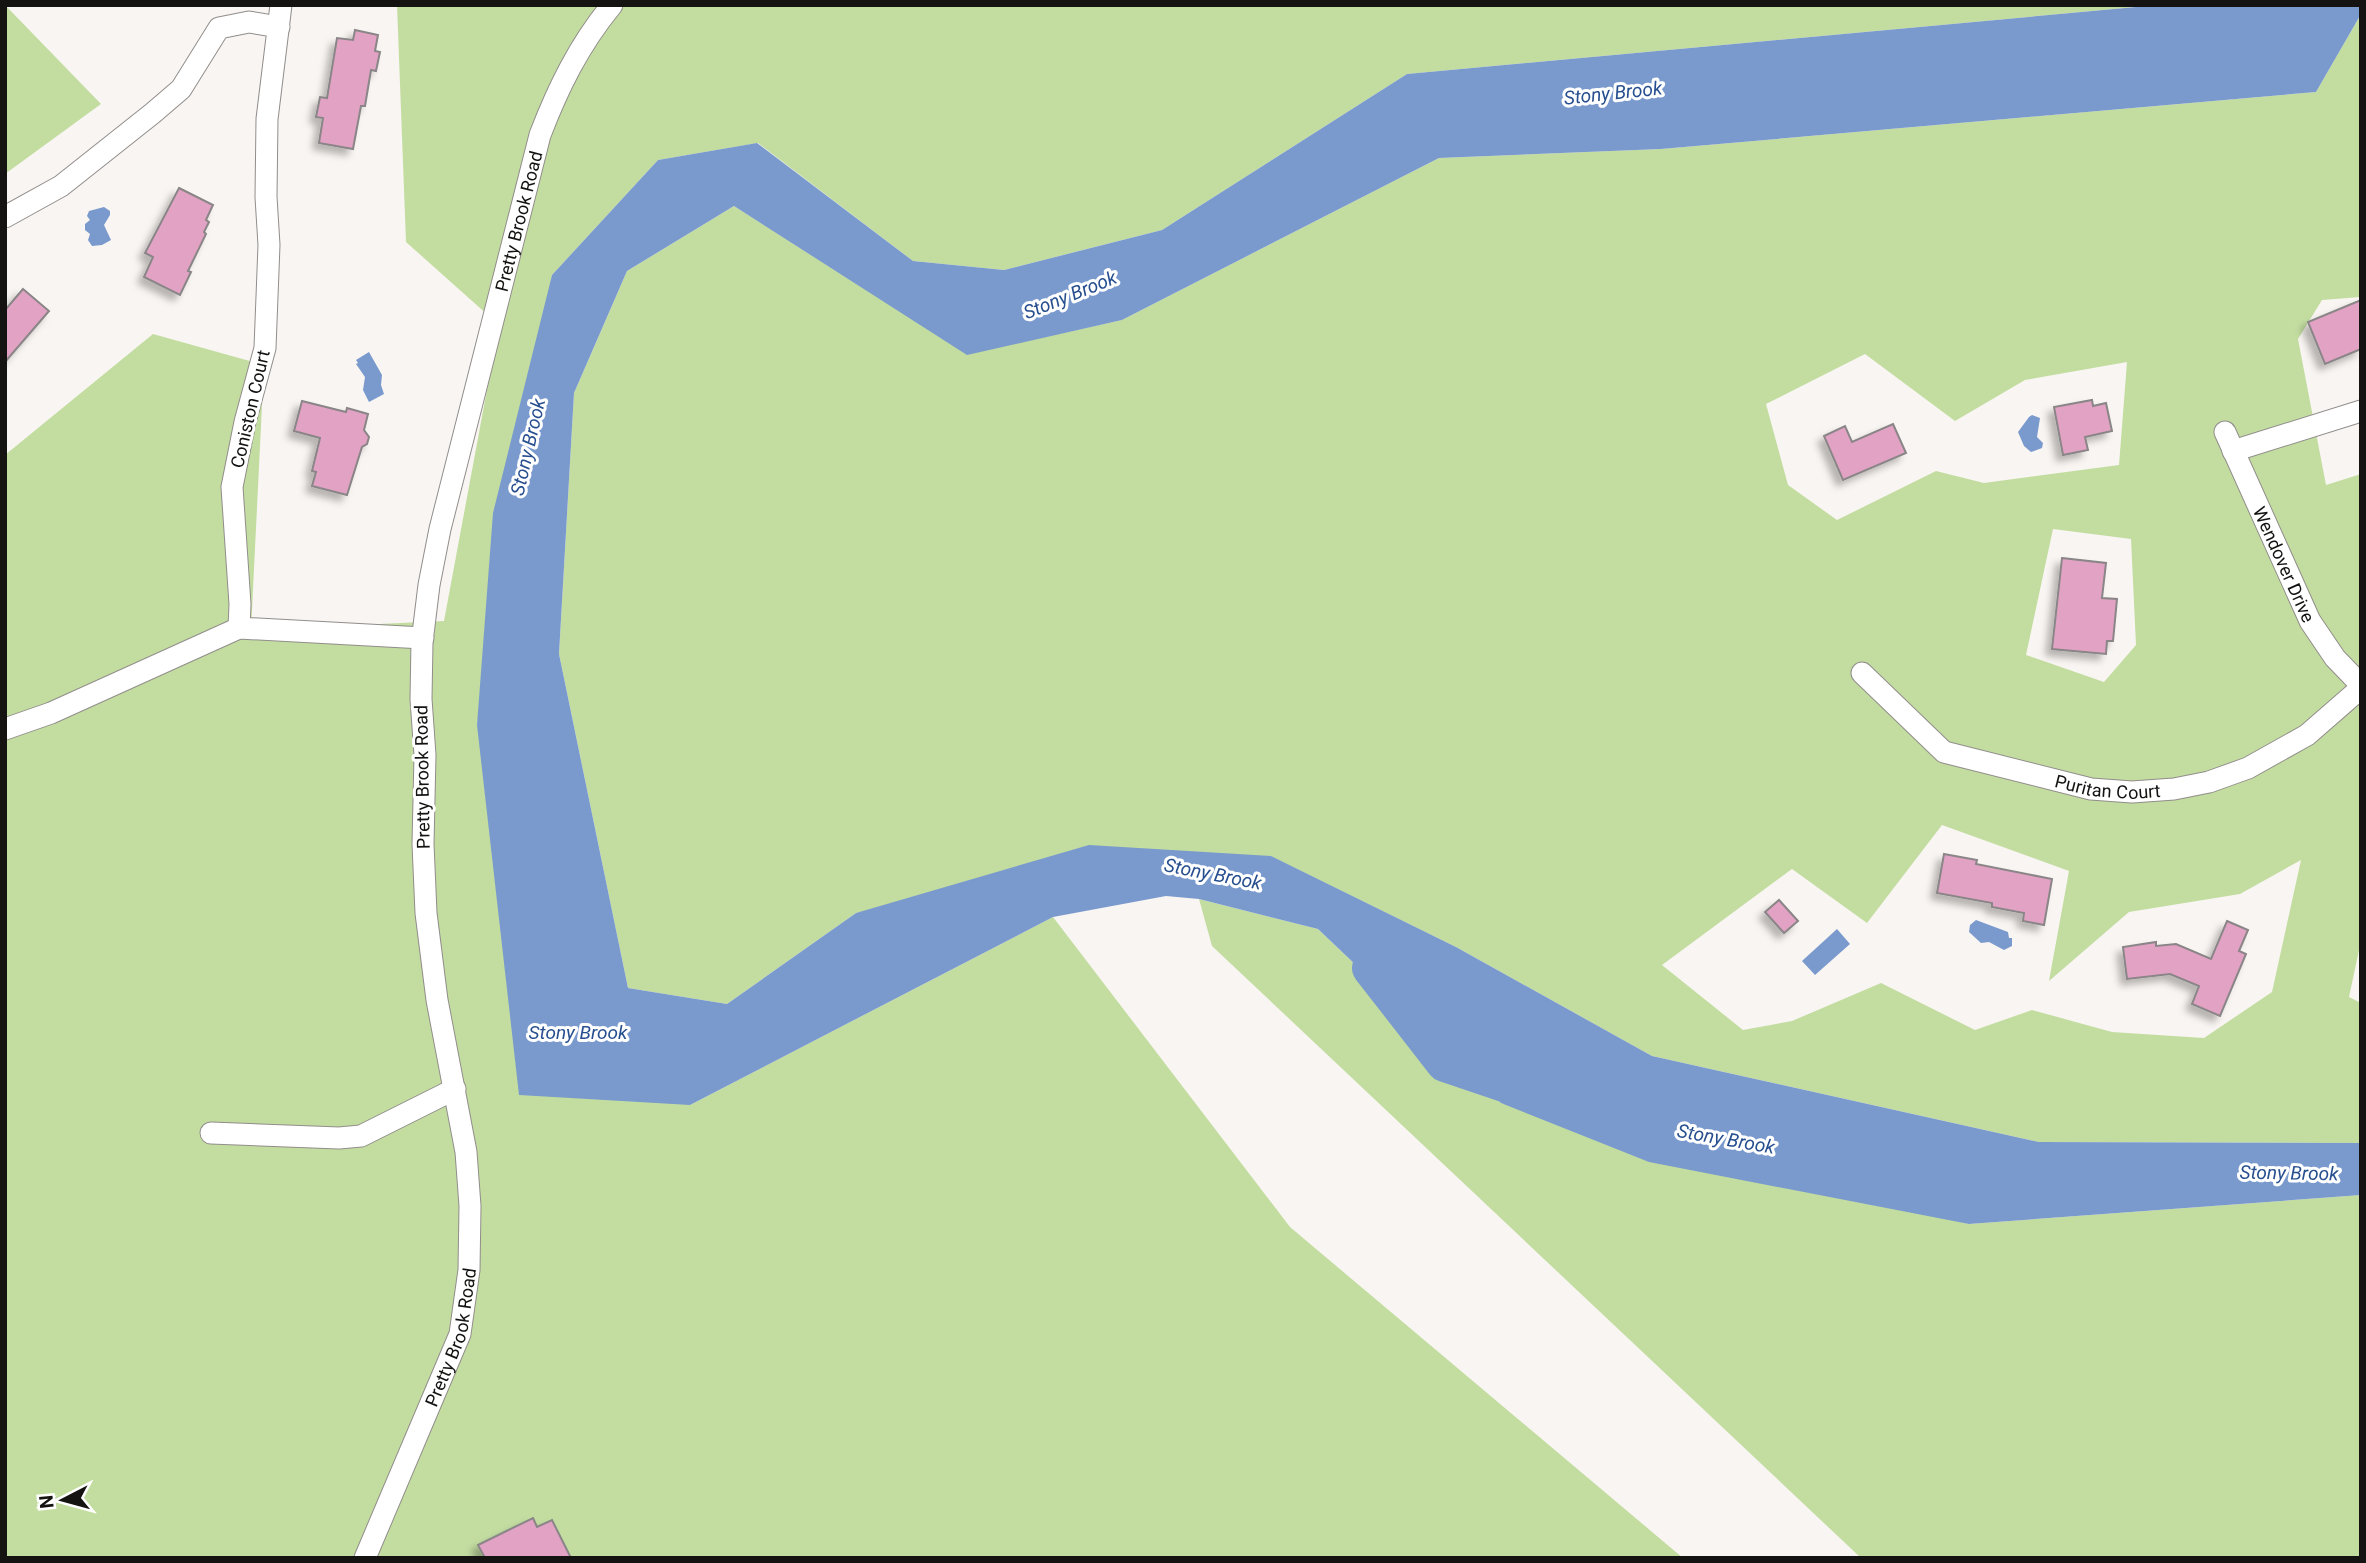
<svg xmlns="http://www.w3.org/2000/svg" width="2366" height="1563" viewBox="0 0 2366 1563" font-family="Roboto,sans-serif">
  <style>
    .green { fill: #c3dda1; fill-rule: evenodd }
    .water { fill: #7a9ace }
    .lines { fill: none; stroke-linecap: round; stroke-linejoin: round }
    .river { stroke: #7a9ace; stroke-width: 38 }
    .building { fill: #e1a2c3; stroke: #8a8587; stroke-width: 2; filter: url(#shadow) }
    .minor-casing { stroke: #918d8b; stroke-width: 23 }
    .minor { stroke: #fff; stroke-width: 21 }
    .labels { text-anchor: middle; dominant-baseline: central; stroke-width: 6; stroke-linejoin: round; paint-order: stroke }
    .street-label { font-size: 18px; fill: #141312; stroke: #fff }
    .water-label { font-size: 19px; font-style: italic; fill: #274f8f; stroke: #fff }
  </style>
  <defs>
    <filter id="shadow"><feDropShadow dx="-6" dy="6" stdDeviation="3.5" flood-color="#0004"/></filter>
  </defs>
  <rect width="100%" height="100%" fill="#f9f5f2"/>
  <path class="green" d="M5,5L101,104L5,174Z
    M397,5H2158L1407,74L1162,230L1004,270L913,261L758,143L658,160L552,275L477,725L690,1105L1053,917L1290,1227L1683,1558H5V455L153,334L264,365L251,630L444,621L499,325L406,242Z
    M2361,14V297L2322,300L2298,339L2326,485L2361,474V941L2349,997L2361,1003V1143L2039,1142L1652,1056L1456,947L1270,856L856,913L727,1004L628,988L559,654L574,393L627,271L734,206L967,354L1122,320L1439,158L1661,149L2316,92ZM1865,354L1955,421L2025,380L2127,362L2119,465L1984,483L1936,471L1837,520L1788,485L1766,404ZM2053,529L2131,539L2136,645L2104,682L2026,655ZM1942,825L2069,871L2049,981L2129,912L2240,894L2301,860L2272,992L2204,1038L2112,1032L2032,1010L1975,1030L1881,983L1792,1021L1743,1030L1662,965L1792,869L1867,923Z
    M1199,899L1318,929L1501,1103L1969,1224L2361,1195V1558H1861L1212,946Z"/>
  <path class="water" d="M2158,5H2361V14L2316,92L1661,149L1439,158L1122,320L967,355L734,206L627,271L574,393L559,654L628,988L727,1004L856,913L1089,845L1271,856L1456,947L1652,1056L2039,1142L2361,1143V1195L1969,1224L1649,1162L1501,1103L1318,929L1199,899L1166,896L1053,917L690,1105L519,1095L477,725L493,513L552,275L658,160L757,143L913,261L1004,270L1162,230L1407,74Z
    M104,207L110,211V215L104,225L111,240L102,245L92,246L88,240L90,234L85,230V224L90,220L87,216L89,211Z
    M369,352L382,375L381,385L384,394L369,402L363,390L365,377L356,364L358,363L356,360Z
    M2032,415L2040,418L2037,437L2043,443L2042,448L2031,452L2024,446L2018,432L2029,417Z
    M1976,920L2008,932L2009,938H2012V946L2004,950L1989,942L1981,943L1969,932L1970,925Z
    M1837,929L1850,944L1815,975L1802,961Z"/>
  <g class="lines">
    <path class="river" d="M1371,968L1445,1063L1516,1087"/>
  </g>
  <path class="building" d="M355,30L378,35L375,51L380,52L376,71L371,70L365,106H361L353,149L319,143L323,118L316,117L320,97L327,98L337,38L353,40Z
    M179,188L213,205L206,220L209,222L204,232L206,234L188,271L191,272L180,295L144,277L153,257L145,253Z
    M23,289L49,311L5,362V310Z
    M2361,300V349L2325,364L2308,322Z
    M2092,400L2093,406L2106,403L2112,431L2085,437L2088,450L2063,455L2054,407Z
    M302,401L346,412L347,408L368,414L364,430L369,437L367,444L362,447L347,495L312,486L316,472L312,471L320,438L294,431Z
    M1893,424L1906,453L1843,480L1824,436L1845,426L1852,442Z
    M2062,558L2106,563L2102,598L2117,599L2113,641H2107L2106,654L2052,649Z
    M1944,854L1977,860L1976,864L2052,879L2044,925L2023,921L2024,913L1992,907V903L1937,893Z
    M1779,900L1798,921L1784,933L1765,912Z
    M2227,921L2248,930L2239,951L2246,954L2220,1016L2192,1004L2199,986L2170,974L2127,979L2123,947L2156,942V946L2176,944L2211,959Z
    M533,1518L537,1527L552,1520L571,1558H485L478,1545Z"/>
  <g class="lines">
    <g class="minor-casing">
      <g id="minor">
        <path d="M281,5L267,119L266,197L269,245L265,348L245,422L232,487L240,604L239,628L423,638"/>
        <path d="M5,217L61,186L153,113L181,89L219,28L249,22L279,27"/>
        <path id="s1" d="M2225,432L2310,621L2335,658L2361,685"/>
        <path d="M2233,451L2361,411"/>
        <path id="s2" d="M1862,673L1944,752L2091,789L2132,792L2174,789L2209,782L2248,768L2307,735L2361,688"/>
        <path d="M5,729L51,713L239,628"/>
        <path d="M211,1133L339,1138L361,1136L455,1089"/>
        <path id="s3" d="M365,1558L460,1334L469,1270L470,1206L466,1152L437,1000L426,913L423,844L425,755L421,699L422,642L429,585L440,529L540,135C558,88 579,45 612,5"/>
      </g>
    </g>
    <use href="#minor" class="minor"/>
  </g>
  <g class="labels">
    <g class="street-label">
      <text stroke="none"><textPath href="#s3" startOffset="1372">Pretty Brook Road</textPath></text>
      <text transform="translate(250 409) rotate(-77)">Coniston Court</text>
      <text stroke="none"><textPath href="#s1" startOffset="145">Wendover Drive</textPath></text>
      <text transform="translate(422 777) rotate(-91)">Pretty Brook Road</text>
      <text stroke="none"><textPath href="#s2" startOffset="282">Puritan Court</textPath></text>
      <text stroke="none"><textPath href="#s3" startOffset="238">Pretty Brook Road</textPath></text>
    </g>
    <g class="water-label">
      <text transform="translate(1613 93) rotate(-6)">Stony Brook</text>
      <text transform="translate(1070 295) rotate(-22)">Stony Brook</text>
      <text transform="translate(528 447) rotate(-77)">Stony Brook</text>
      <text transform="translate(1213 874) rotate(11)">Stony Brook</text>
      <text x="578" y="1032">Stony Brook</text>
      <text transform="translate(1726 1139) rotate(10)">Stony Brook</text>
      <text transform="translate(2289 1173) rotate(1)">Stony Brook</text>
    </g>
  </g>
  <rect width="2366" height="1563" fill="none" stroke="#141312" stroke-width="14"/>
  <g transform="translate(63 1500) rotate(264)" stroke="#ffffff" stroke-width="5" paint-order="stroke">
  <path d="M0-5L12 26L0 18L-12 26Z" fill="#141312"/>
  <text y="-10" font-size="19" font-weight="bold" text-anchor="middle" fill="#141312">N</text>
  </g>
</svg>
